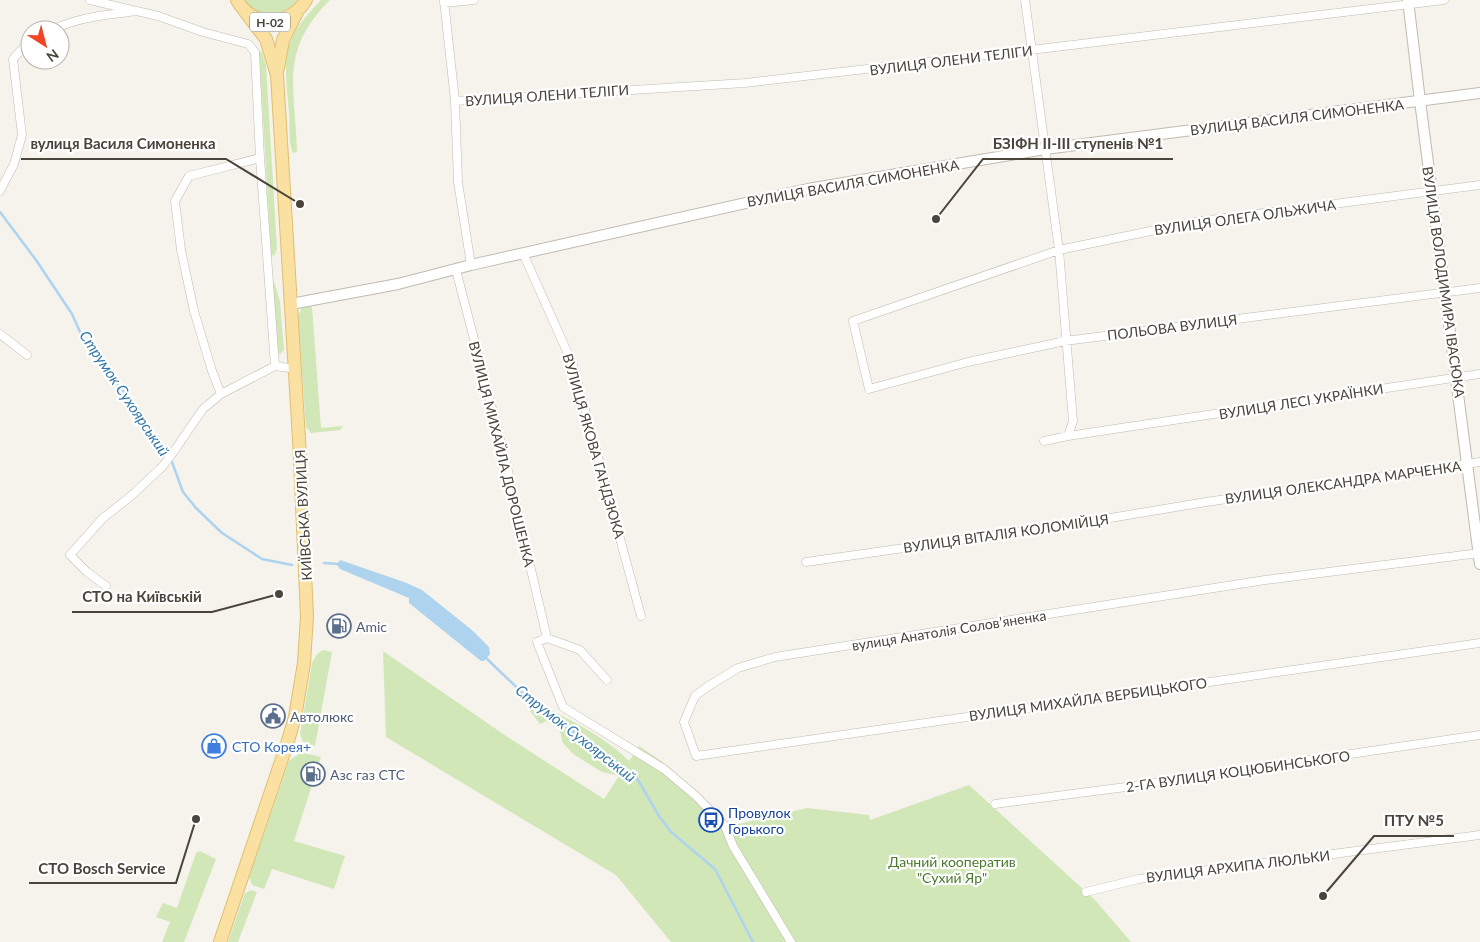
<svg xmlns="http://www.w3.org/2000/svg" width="1480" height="942" viewBox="0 0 1480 942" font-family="Lato,sans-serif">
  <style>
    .green { fill: #d2e7b8 }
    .water { fill: #add3ee }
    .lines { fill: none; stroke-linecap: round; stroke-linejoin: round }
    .stream { stroke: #add3ee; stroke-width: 2.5 }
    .minor-casing { stroke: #c1baaf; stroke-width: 9 }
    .tertiary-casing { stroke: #c1baaf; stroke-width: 12 }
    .primary-casing { stroke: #dfbe70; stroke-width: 14 }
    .minor { stroke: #fff; stroke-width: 8 }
    .tertiary { stroke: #fff; stroke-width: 10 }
    .primary { stroke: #fae1a1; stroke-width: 12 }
    .labels { text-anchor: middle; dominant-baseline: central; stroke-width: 4.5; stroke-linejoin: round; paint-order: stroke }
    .shield { fill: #fff; stroke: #807c75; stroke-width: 1 }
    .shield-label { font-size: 12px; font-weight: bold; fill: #4a443a }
    .street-label { font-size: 14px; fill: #4a443a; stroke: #fff }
    .service-label { font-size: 14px; fill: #4e5e75; stroke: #fff; text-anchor: start }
    .shop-label { font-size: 14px; fill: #366cbe; stroke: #fff; text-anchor: start }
    .transit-label { font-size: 14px; fill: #164399; stroke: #fff; text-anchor: start }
    .park-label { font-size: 14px; fill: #4b7a2f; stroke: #fff }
    .water-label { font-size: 15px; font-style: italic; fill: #3579aa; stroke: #fff }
    .leader { fill: none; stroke: #4a443a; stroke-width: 2 }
    .callout-dot { fill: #4a443a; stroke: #fff; stroke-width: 2 }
    .callout-label { font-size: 15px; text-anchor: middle; font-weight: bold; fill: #4a443a; stroke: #fff; stroke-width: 4.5; stroke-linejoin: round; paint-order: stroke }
  </style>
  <rect width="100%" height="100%" fill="#f5f3ec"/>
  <path class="green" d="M244,0H297C281,20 260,19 244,0Z
    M321,0H330C279,51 295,86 297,150V152L293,153C288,142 290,124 289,112C284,56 280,42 321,0Z
    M259,51L262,52L266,65L277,249L274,256L271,254Z
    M273,282L275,284L280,302L284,350L280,354L278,352L272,283Z
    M306,305L312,307L321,428L343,426L340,430L311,433L306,427L298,315L303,306Z
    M323,650L332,652L315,746L303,742L300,734L312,663L317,654Z
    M383,651L506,736L604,799L619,776L602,772L573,754L563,743L559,728L546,721L540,724L530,711L535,705H539C566,716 609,740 629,761L639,746L667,765L730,826L807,808L869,815L870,820L969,785L1095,900L1131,942H671L616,875L386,737Z
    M300,753H304L321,757L294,841L345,856L334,889L272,869L264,889L252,885L249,877L289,761Z
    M200,851L216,859L184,942H162L170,922L156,917L163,903L177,908L196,853Z
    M251,890L257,892L238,942H228L245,893Z"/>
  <path class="water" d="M340,560L404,582L422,590L473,631L489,647L490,654L484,661H481L409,603V598L340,569L337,565Z"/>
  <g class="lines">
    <path class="stream" d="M0,212L36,260L72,314L81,334L96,357L142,414L158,445L172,462L183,492L196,508L222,533L262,559L292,565
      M324,563L339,564
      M485,657L535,705L622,766L638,780L659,816L671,832L715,869L753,942"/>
    <g class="minor-casing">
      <path id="minor" d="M90,0L158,16L203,32L248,44L255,52L260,158L275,366
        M444,0L455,101L458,182L471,265
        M1025,0L1059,250L1073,421L1068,436
        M444,3L474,0
        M52,30C77,18 102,15 130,12
        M455,101L745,83L1031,50L1444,0
        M1480,185L1194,222L1059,250L853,321L869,389L968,362L1065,341L1480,288
        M0,191L14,164L22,135L13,59L22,49L30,43
        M523,253L573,365L641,616
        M456,270L504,454L547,638
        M0,334L27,355
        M275,366L296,369
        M221,394L212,371L194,311L181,250L175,201L189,176L260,158
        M1044,441L1068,436L1480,374
        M1480,553L1265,580L775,657L738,668L707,687L695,696L684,722L696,756L1480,643
        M806,562L1080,523L1206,502L1480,462
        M106,586L87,572L70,555L103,518L131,496L162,467L172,454L203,409L221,394L275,366
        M607,680L580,650L547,638L537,642L563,707L664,769L696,796L725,826L733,846L791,942
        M995,804L1126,787L1480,735
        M1086,892L1139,879L1480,835"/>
    </g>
    <g class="tertiary-casing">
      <path id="tertiary" d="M1408,0L1420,101L1480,564
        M291,304L398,284L471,265L808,189L1045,149L1480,93"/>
    </g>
    <g class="primary-casing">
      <path id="primary" d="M237,0C252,28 290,27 306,0
        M278,68L283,40L297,12
        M220,942L287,744L295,717L304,663L307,616L299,439L277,75L266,39L244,10"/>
    </g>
    <use href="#minor" class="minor"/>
    <use href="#tertiary" class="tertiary"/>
    <use href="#primary" class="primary"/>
  </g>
  <defs>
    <g id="fuel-ring" transform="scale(1.25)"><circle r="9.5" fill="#fff" stroke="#5c6f8a" stroke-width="1.5"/><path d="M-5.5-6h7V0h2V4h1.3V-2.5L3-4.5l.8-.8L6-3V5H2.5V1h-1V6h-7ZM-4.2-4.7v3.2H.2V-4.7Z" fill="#5c6f8a"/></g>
    <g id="civic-ring" transform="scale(1.25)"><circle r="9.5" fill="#fff" stroke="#5c6f8a" stroke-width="1.5"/><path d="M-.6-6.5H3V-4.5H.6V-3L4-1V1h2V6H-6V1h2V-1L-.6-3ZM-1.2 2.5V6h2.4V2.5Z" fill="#5c6f8a"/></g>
    <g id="shop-ring" transform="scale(1.25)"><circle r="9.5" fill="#fff" stroke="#3f7fe0" stroke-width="1.5"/><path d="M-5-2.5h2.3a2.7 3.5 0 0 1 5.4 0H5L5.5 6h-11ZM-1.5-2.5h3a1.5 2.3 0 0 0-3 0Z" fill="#3f7fe0"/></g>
    <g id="bus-ring" transform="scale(1.25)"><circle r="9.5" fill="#fff" stroke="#1a4fb4" stroke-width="1.5"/><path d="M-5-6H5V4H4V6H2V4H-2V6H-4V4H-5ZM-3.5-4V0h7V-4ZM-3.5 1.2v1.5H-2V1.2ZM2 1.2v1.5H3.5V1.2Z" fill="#1a4fb4"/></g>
  </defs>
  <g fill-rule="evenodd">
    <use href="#fuel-ring" x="339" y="626"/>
    <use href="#civic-ring" x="273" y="716"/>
    <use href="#shop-ring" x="214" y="746"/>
    <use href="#fuel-ring" x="313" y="774"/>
    <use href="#bus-ring" x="711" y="820"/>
  </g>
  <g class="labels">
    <rect class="shield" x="250" y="12.5" width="40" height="19" rx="4"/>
    <g class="shield-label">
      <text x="270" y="22">Н-02</text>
    </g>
    <g class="street-label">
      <text transform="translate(951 60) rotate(-7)">ВУЛИЦЯ ОЛЕНИ ТЕЛІГИ</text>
      <text transform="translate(547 95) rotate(-4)">ВУЛИЦЯ ОЛЕНИ ТЕЛІГИ</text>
      <text transform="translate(1297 117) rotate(-7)">ВУЛИЦЯ ВАСИЛЯ СИМОНЕНКА</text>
      <text transform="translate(853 183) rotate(-10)">ВУЛИЦЯ ВАСИЛЯ СИМОНЕНКА</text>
      <text transform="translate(1245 217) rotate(-8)">ВУЛИЦЯ ОЛЕГА ОЛЬЖИЧА</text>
      <text transform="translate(1444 282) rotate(82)">ВУЛИЦЯ ВОЛОДИМИРА ІВАСЮКА</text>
      <text transform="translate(1172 327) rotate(-7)">ПОЛЬОВА ВУЛИЦЯ</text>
      <text transform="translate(1301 401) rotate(-9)">ВУЛИЦЯ ЛЕСІ УКРАЇНКИ</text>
      <text transform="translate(594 446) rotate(74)">ВУЛИЦЯ ЯКОВА ГАНДЗЮКА</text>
      <text transform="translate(502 454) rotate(76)">ВУЛИЦЯ МИХАЙЛА ДОРОШЕНКА</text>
      <text transform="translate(1343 482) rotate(-8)">ВУЛИЦЯ ОЛЕКСАНДРА МАРЧЕНКА</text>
      <text transform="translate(303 515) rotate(-93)">КИЇВСЬКА ВУЛИЦЯ</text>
      <text transform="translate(1006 533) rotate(-8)">ВУЛИЦЯ ВІТАЛІЯ КОЛОМІЙЦЯ</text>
      <text transform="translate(949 630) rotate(-9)">вулиця Анатолія Соловʼяненка</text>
      <text transform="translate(1088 699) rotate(-8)">ВУЛИЦЯ МИХАЙЛА ВЕРБИЦЬКОГО</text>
      <text transform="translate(1238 771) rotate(-8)">2-ГА ВУЛИЦЯ КОЦЮБИНСЬКОГО</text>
      <text transform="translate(1238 866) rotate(-7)">ВУЛИЦЯ АРХИПА ЛЮЛЬКИ</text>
    </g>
    <g class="service-label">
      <text x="356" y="626">Amic</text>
      <text x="290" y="716">Автолюкс</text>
      <text x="330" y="774">Азс газ СТС</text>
    </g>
    <g class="shop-label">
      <text x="232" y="746">СТО Корея+</text>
    </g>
    <g class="transit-label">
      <text x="728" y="812">Провулок<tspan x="728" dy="16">Горького</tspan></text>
    </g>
    <g class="park-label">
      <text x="952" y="861">Дачний кооператив<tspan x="952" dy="16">"Сухий Яр"</tspan></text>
    </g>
    <g class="water-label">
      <text transform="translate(125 393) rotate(56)">Струмок Сухоярський</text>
      <text transform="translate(576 733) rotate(38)">Струмок Сухоярський</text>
    </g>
  </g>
  <path class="leader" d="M936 219L983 159H1173M300 204L226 159H21M279 594L212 612H72M1323 896L1374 836H1454M196 819L176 883H29"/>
  <g class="callout-dot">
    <circle cx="936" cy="219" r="5"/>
    <circle cx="300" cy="204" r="5"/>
    <circle cx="279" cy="594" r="5"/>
    <circle cx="1323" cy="896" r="5"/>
    <circle cx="196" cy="819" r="5"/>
  </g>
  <g class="callout-label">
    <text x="1078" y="149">БЗІФН ІІ-ІІІ ступенів №1</text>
    <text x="123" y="149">вулиця Василя Симоненка</text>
    <text x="142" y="602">СТО на Київській</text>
    <text x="1414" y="826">ПТУ №5</text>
    <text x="102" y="874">СТО Bosch Service</text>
  </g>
  <g transform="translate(45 45) rotate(144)"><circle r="24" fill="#ffffff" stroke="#b7b4b0"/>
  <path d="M0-4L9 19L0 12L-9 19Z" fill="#f04729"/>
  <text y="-8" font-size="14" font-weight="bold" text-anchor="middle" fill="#4a443a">N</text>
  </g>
</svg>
